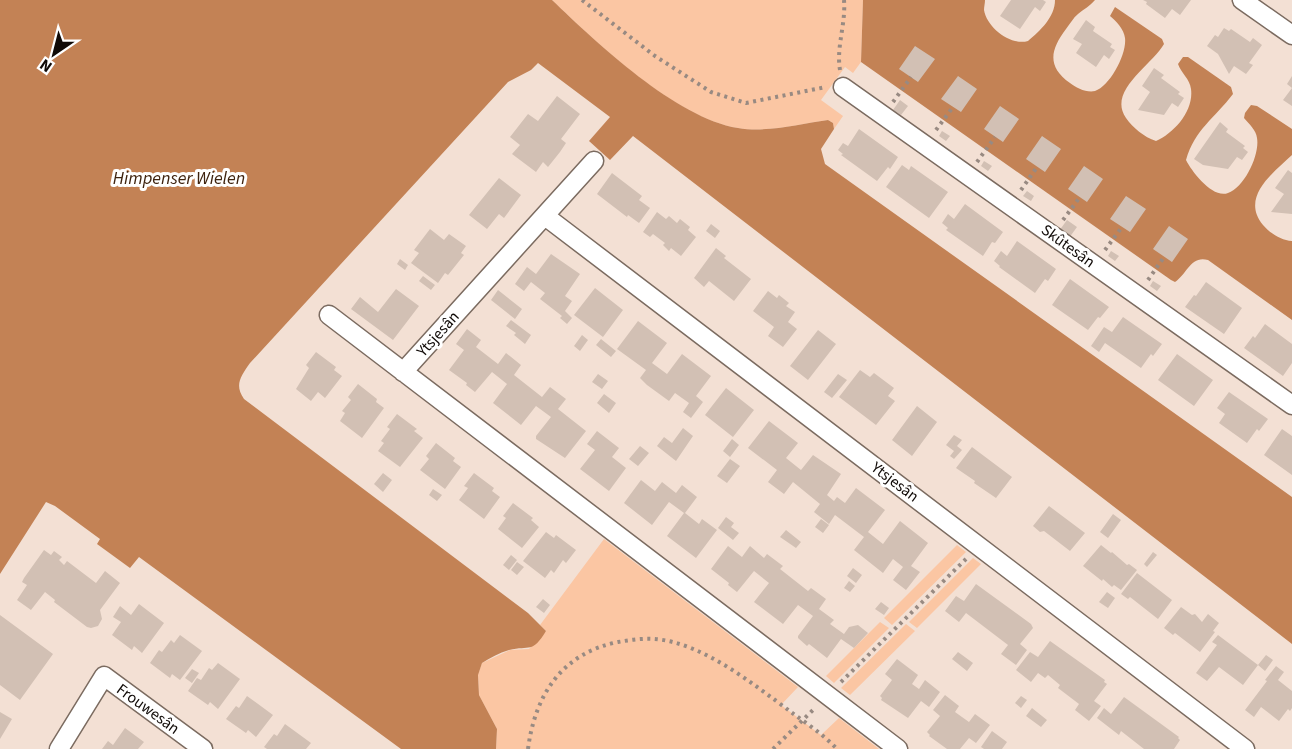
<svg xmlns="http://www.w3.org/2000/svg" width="1292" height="749" viewBox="0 0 1292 749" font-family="'Source Sans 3',sans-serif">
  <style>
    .green { fill: #fbc6a3 }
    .water { fill: #c38255 }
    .building { fill: #d2c0b4 }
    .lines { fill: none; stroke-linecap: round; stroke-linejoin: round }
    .minor-casing { stroke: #7b6b60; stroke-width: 21 }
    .path { stroke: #988a82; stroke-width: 4; stroke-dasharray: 3 4.5; stroke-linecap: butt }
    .minor { stroke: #fff; stroke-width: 18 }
    .labels { text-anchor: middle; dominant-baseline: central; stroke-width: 6; stroke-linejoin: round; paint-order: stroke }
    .street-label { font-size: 16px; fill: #100a07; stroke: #fff }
    .water-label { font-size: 18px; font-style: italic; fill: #3e230f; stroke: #fff }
  </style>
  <rect width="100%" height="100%" fill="#f3e0d4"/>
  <path class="green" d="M552,0H863L861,62L853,73L845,67L821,100L843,116L834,129L833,123L828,120C799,124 767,133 738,128C675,118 597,43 552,0Z
    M604,539L798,687L781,705L821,735L839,718L879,749H496L497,729L479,695L478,674L482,663L510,650L529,649L546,631L540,625Z
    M957,545L966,552L892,625L884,618Z
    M973,558L981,564L917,628L909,622Z
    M880,622L889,628L834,683L826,676Z
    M906,624L915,631L850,695L841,688Z"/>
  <path class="water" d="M0,0H552C597,43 676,118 738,128C767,133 799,124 828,120L833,123L834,129L821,149L825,164L1292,497V644L633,136L610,160L589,141L610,117L538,63L531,70L508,82L250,363C241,376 234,385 244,399L528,613L546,631C532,654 530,645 509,650C499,653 490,658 482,663L478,675L479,695L497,729L496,749H401L139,557L130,568L97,544L100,539L55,506L46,502L0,574Z
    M863,0H985C985,3 984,7 984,10C987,28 1011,46 1028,41C1040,31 1055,17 1055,0H1095C1090,6 1084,9 1078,14C1073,18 1070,24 1066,29C1051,49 1046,66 1070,83C1076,88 1087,93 1095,91C1110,86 1127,54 1125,38C1124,29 1116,21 1110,16L1115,7L1162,39L1164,44C1152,65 1107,91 1126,118C1133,128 1144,137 1156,141C1174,133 1194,111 1191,89C1190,79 1181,73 1178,64L1183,57H1188L1231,87L1233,94C1215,118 1195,129 1186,160C1192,172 1213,199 1228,193C1245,187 1260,154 1257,138C1256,130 1249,124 1244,118L1245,113L1251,105L1257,106L1292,129V155C1273,173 1240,197 1263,225C1271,234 1281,240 1292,241V320L1208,260C1191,255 1187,274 1175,282L1171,280L861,62Z"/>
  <path class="building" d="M1011,0H1043L1046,2L1040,11L1035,7L1020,29L1000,16Z
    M1143,0H1191L1180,15L1172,9L1165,18L1146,4L1147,2Z
    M1086,20L1095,27L1093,31L1112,44L1110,47L1115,50L1109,59L1104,55L1096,67L1076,53L1082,44L1073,39Z
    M1224,28L1229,31L1231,29L1250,42L1253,38L1262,45L1249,63L1253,65L1246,74L1234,66L1229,74L1218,54L1207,46L1215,35L1218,37Z
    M915,46L935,59L918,82L899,69Z
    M1154,68L1164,75L1161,78L1180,92L1178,94L1184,98L1178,107L1172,103L1164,115L1138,110L1150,92L1142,86Z
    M958,76L977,89L961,112L941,99Z
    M1292,76V106L1283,100L1292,88L1287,84Z
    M557,96L580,114L561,139L566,143L560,152L548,167L543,162L536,172L512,154L520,145L510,137L528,114L538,121Z
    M900,100L908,106L901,115L893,110Z
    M1000,106L1019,119L1003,142L984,129Z
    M1220,122L1228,129L1226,132L1245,146L1243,148L1248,152L1242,160L1237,157L1228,169L1203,165L1194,159Z
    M859,129L898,157L890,169L888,167L877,181L841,155L843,154L838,150L843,143L848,146Z
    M942,131L950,136L946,141L939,136Z
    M1042,136L1061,149L1045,172L1026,159Z
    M984,161L992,166L988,171L981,166Z
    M902,165L909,170L911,166L948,192L929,218L886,187Z
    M1084,166L1103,179L1087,202L1068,189Z
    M1288,170L1292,173V214L1271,212L1284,194L1275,188Z
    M612,173L642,196L639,200L650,208L639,223L628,215L627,217L597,194Z
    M499,178L521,195L504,218L499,214L487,229L469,215Z
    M1027,191L1034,196L1031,201L1023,196Z
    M1126,196L1146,209L1130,232L1110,219Z
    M965,204L1003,232L995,243L992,242L983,256L946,230L948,228L942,223L948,214L954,219Z
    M657,212L666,219L669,216L677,223L680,219L690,227L688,230L696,237L681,256L671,248L669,251L663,245L665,243L653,234L650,237L643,232Z
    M1067,220L1077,227L1069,238L1059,231Z
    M711,224L720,231L715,238L706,231Z
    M1169,226L1188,239L1172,262L1153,249Z
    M430,229L444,240L449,234L466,246L461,253L464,255L448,275L445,273L438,283L411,263L419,253L414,250Z
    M1017,241L1056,269L1048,281L1045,279L1035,293L999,267L1000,266L994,261L1001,251L1007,256Z
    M716,248L726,256L724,258L751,279L734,301L709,281L704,287L694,278Z
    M1111,251L1119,256L1115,261L1108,256Z
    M551,254L580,274L565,296L572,301L565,311L572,318L567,324L560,318L562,316L540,299L545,293L531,282L524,291L515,284L527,267L536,274Z
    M400,259L408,265L405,270L397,264Z
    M423,276L435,285L431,290L419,281Z
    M1070,279L1109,307L1100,318L1098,317L1088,330L1052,305Z
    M1153,281L1161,286L1157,291L1150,286Z
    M1206,282L1242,308L1224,334L1185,307L1194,295L1196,296Z
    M595,288L623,310L603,337L574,315Z
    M396,289L419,306L393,340L351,309L360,297L378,312Z
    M498,290L522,309L515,319L491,300Z
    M768,291L777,298L779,295L789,303L786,306L795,312L788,322L797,329L783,347L768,336L774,327L753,311Z
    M1123,317L1162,344L1153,356L1151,354L1141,368L1105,343L1099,352L1091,346L1104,327L1112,332Z
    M511,320L531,335L525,344L514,335L516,333L506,326Z
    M638,321L667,343L652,363L667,374L682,354L711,376L696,396L703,402L691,418L683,412L689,403L675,393L669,401L647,385L640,378L646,370L617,349Z
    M1265,324L1292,344V363L1283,376L1244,348L1253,336L1255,338Z
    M467,329L481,340L476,347L498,364L506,353L521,365L514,375L542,397L550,387L566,399L558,409L586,431L565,458L536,439V436L551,417L536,406L521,425L493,403L507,384L492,372L475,392L466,385L467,383L449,370L464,350L456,344Z
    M818,330L836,344L808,380L790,366Z
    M582,335L588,340L580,351L574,346Z
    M601,339L616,351L611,357L596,345Z
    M316,352L336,367L334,370L342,376L325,398L318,392L311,401L296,389L309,368L306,365Z
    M1177,354L1213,380L1194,406L1158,380Z
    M860,370L870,377L874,373L894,388L888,396L895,401L876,425L839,397Z
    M598,374L608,381L602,389L592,382Z
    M838,374L847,380L832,398L824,392Z
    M358,384L377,399L376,402L384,408L362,438L340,421L345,413L342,411L351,400L348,397Z
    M726,388L754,410L733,437L705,415Z
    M1229,392L1268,419L1259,431L1257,429L1247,443L1219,423L1225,414L1217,408Z
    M604,394L616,403L609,413L597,403Z
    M917,406L937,422L912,456L892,440Z
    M397,414L417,429L414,431L423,438L400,467L378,451L384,443L381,441L390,429L387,427Z
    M769,421L798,443L786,458L801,470L813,455L841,474L827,495L834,501L837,497L845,503L856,488L885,510L868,532L883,544L900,521L928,543L911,566L920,572L906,590L893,580L903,567L893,559L883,573L854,550L864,537L835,515L829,524L814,512L820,504L793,482L784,494L768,482L777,470L748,448Z
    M683,428L693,436L676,461L657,446L664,437L672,443Z
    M1282,429L1292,436V475L1264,455Z
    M597,431L619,448L612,457L626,468L609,491L580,469L595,450L587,444Z
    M954,435L962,440L957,446L962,450L954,459L950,456L954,451L946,445Z
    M732,439L739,445L730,457L723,451Z
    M436,443L455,458L453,461L461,467L445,489L420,470L429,459L426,456Z
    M640,446L649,453L638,466L629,459Z
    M972,447L1012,477L996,498L974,483L975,481L956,468Z
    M730,459L740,466L727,483L717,476Z
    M383,473L392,480L383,492L374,484Z
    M474,473L494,488L492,491L500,497L484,519L459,500L468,488L464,486Z
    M641,480L655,491L662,482L676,493L682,485L697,497L685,513L699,524L702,519L717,530L696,558L667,536L684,513L669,502L652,525L624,503Z
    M433,489L442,495L437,501L429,495Z
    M513,503L533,518L531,520L539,527L522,548L498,529L506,518L503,516Z
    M1049,506L1085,533L1070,551L1044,531L1040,532L1033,526Z
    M1113,514L1121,520L1108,538L1100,532Z
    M726,517L734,523L731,527L739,533L733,540L718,528Z
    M821,519L829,525L823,533L815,527Z
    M786,530L801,542L796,548L780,537Z
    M546,532L554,538L556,535L576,550L566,563L563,560L554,573L551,570L545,578L523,561Z
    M1101,545L1111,553L1112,552L1127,565L1129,564L1137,570L1121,590L1114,585L1112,587L1103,579L1102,581L1083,566Z
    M728,546L742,557L750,546L764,558L767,554L783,566L780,569L808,591L811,588L826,599L819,609L834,620L830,624L844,634L849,627L858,625L868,633L854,648L841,639L827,658L809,644L807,646L798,638V636L813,616L798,605L783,624L754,602L769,583L754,571L737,592L728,585L729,583L711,569Z
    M44,550L51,555L54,551L62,557L59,560L64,565L67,561L96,583L105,571L120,583L100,610L102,619L98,626L91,628L87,627L54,602L55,600L45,592L31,610L17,600L27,585L22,582L24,578Z
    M1153,552L1157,555L1147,567L1144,564Z
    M511,555L517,560L509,570L503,565Z
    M517,562L524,567L517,575L511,570Z
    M853,568L862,575L856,583L847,576Z
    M1137,573L1172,600L1158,619L1130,597L1128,599L1121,594Z
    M849,581L855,586L850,592L844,588Z
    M976,584L1031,624L1033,628L1020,644L1027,650L1016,665L1001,654L1008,645L966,613L959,622L945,611L956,596L964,601Z
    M1107,592L1115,598L1108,608L1099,602Z
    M543,599L550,605L544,613L536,607Z
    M881,602L889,608L884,615L875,609Z
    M139,604L164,623L142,653L134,646L132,650L112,635L121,622L113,617L120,606L131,615Z
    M1181,607L1192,615L1195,614L1202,622L1208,614L1219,623L1213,631L1215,632L1200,652L1175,633L1173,635L1164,628Z
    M0,615L53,654L20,700L0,685Z
    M180,635L202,651L180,680L172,674L170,678L150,663L159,650L162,652L171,640L174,643Z
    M1218,635L1258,665L1243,685L1219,667L1207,681L1196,673L1217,645L1212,642Z
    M1050,641L1105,680L1104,682L1107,684L1094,701L1101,706L1089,721L1075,710L1079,704L1058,688L1060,685L1048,675L1045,678L1038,673L1031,682L1016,670L1030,652L1038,657Z
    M958,652L973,663L967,671L952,659Z
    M1266,655L1273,660L1265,671L1258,665Z
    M897,659L918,675L912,684L919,689L925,680L940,692L929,707L921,701L908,718L881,700L882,698L880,696L892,680L885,674Z
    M218,663L240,679L218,709L210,702L208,705L188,691L197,678L201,680L209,668L212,670Z
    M1276,666L1284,672L1278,680L1292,691V708L1290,711L1288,709L1279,721L1261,707L1254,717L1245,710L1267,681L1265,680Z
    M192,669L199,673L192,683L185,678Z
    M945,695L959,706L955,712L969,722L975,714L990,725L976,743L969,738L960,749H947L929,736L930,735L927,732L940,716L933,710Z
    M247,696L273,715L256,737L248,730L246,733L226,719L236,706L239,708Z
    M1021,696L1027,700L1021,708L1015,703Z
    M1124,697L1179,737L1178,738L1180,740L1174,749H1144L1121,731L1119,735L1097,718L1104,708L1111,714Z
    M1032,708L1047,720L1041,727L1026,716Z
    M0,712L12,719L0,739Z
    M285,724L311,743L306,749H267L264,747L274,734L277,736Z
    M125,728L144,742L138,749H102L108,741L113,745Z
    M992,731L1007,742L1002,749H984L981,747Z"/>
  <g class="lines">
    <g class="minor-casing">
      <path id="minor" d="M1242,0L1292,35
        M843,87L1292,405
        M545,216L1245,749
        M329,315L898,749
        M403,372L594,161
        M59,749L104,676L203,749"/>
    </g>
    <path class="path" d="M582,0L655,56L711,92L746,103L826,87
      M840,70C836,47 846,24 844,0
      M893,102L911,77
      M936,130L953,107
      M977,162L995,137
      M1021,190L1037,167
      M1063,220L1080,197
      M1105,250L1122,227
      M1148,280L1164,257
      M841,682L966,559
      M528,749C535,695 562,653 618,642C630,640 643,638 655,639C703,643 753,684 791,712C806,723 824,735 837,749
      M773,749L814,709"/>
    <use href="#minor" class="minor"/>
  </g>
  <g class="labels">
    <g class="street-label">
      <text transform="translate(1068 246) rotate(36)">Skûtesân</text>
      <text transform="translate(438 334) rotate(-48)">Ytsjesân</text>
      <text transform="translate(895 482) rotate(37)">Ytsjesân</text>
      <text transform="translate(148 709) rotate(36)">Frouwesân</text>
    </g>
    <g class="water-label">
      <text x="179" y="178">Himpenser Wielen</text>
    </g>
  </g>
  <g transform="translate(54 54) rotate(215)" stroke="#ffffff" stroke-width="4.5" paint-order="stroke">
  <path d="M0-4.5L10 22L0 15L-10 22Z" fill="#100a07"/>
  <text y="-9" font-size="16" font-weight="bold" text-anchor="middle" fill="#100a07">N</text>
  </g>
</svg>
